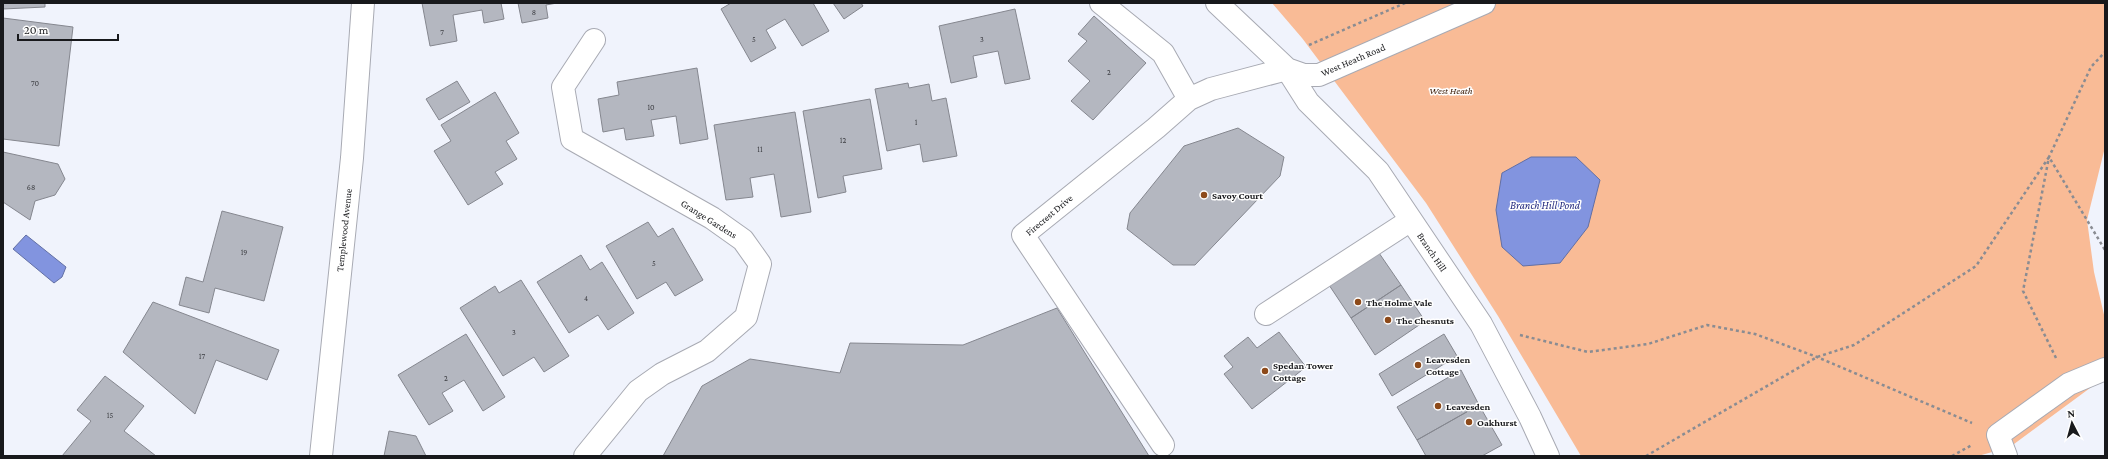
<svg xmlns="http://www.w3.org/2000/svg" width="2108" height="459" viewBox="0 0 2108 459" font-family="'Crimson Pro',serif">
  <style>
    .green { fill: #f9bb96 }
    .water { fill: #8294df; stroke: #626fa4 }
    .building { fill: #b4b7c0; stroke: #85878f }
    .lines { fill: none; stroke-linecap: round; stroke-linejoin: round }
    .minor-casing { stroke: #a8aab3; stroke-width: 24 }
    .path { stroke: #8a8c92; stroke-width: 2.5; stroke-dasharray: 3 3; stroke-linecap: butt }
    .minor { stroke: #fff; stroke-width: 22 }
    .poi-dot { fill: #8d4a1a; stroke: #fff; stroke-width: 1.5 }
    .labels { text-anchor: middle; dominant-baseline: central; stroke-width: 3; stroke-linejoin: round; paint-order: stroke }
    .number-label { font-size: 8px; fill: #3f4045 }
    .street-label { font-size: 10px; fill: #18191c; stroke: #fff }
    .park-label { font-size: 10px; font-style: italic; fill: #40210c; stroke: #fff }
    .poi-label { font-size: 10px; font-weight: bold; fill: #18191c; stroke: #fff; text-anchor: start }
    .water-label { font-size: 11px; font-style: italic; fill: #22297f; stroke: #fff }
  </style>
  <rect width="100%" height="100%" fill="#f0f3fc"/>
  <path class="green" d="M1272,3H2105V147L2087,220L2094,272L2105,319V377L2010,447L1978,456H1581L1498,316L1426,203L1302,38Z"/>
  <path class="water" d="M1531,157H1576L1600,180L1588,227L1560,263L1523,266L1502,247L1496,210L1502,173Z
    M26,235L66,267L62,277L54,283L13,249Z"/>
  <path class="building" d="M3,3H45V7L3,9Z
    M422,3H501L504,19L484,23L482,10L453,15L457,41L430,46Z
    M518,3H557L546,5L548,18L522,23Z
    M731,3H813L829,31L802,46L785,19L766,30L776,48L751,62L721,9Z
    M833,3H861L863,6L844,19Z
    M1015,9L1030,79L1005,84L998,51L973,56L977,77L951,83L939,26Z
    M1094,16L1146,63L1093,120L1071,101L1090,81L1068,61L1087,41L1078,34Z
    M3,18L73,27L59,146L3,139Z
    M697,68L708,139L680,144L676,116L651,120L654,136L626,140L624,128L603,132L598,99L619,95L617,82Z
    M457,81L470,102L439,120L426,99Z
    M908,83L909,88L929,84L932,101L946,98L957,156L923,162L920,144L887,151L875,89Z
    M495,92L519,133L506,141L517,159L495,172L503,184L468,205L434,151L451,141L441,125Z
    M870,99L882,169L843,176L846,192L818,198L803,111Z
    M795,112L811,212L781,217L774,174L750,178L753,197L726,200L714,125Z
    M1238,128L1284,157L1280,176L1195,265H1173L1127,229L1130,213L1184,146Z
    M3,152L58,164L65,179L55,195L35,201L30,220L3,202Z
    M222,211L283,227L264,301L215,288L209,313L179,305L186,277L203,282Z
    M648,222L658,237L673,228L703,280L675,296L666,282L637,299L606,246Z
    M1379,253L1401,285L1351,318L1329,285Z
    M581,255L590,270L602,262L634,313L608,330L598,315L569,333L537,282Z
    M521,280L569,356L544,372L534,357L503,376L460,308L495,286L499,293Z
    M1401,285L1425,321L1375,355L1351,318Z
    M153,302L279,350L267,380L216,360L195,414L123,352Z
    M1057,308L1149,456H663L702,386L750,359L840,373L850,343L963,345Z
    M1279,332L1306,367L1252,409L1224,374L1233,367L1224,356L1248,337L1257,348Z
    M466,334L505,397L483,411L464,380L442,393L453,411L429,425L398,375Z
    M1444,334L1457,356L1392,396L1379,374Z
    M1461,370L1479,405L1417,440L1397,407Z
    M105,376L144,406L124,431L156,456H62L91,421L77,410Z
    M1479,405L1502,445L1482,456H1426L1417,440Z
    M389,431L416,436L426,456H384Z"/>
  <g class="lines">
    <g class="minor-casing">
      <path id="minor" d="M1101,3L1163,53L1189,99
        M1217,3L1287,69L1304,75H1319L1484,3
        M1287,69L1308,102L1378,171L1481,324L1530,417L1548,456
        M1266,314L1411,220
        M1163,445L1023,235L1156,128L1189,99L1211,89L1287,69
        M321,456L352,158L363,3
        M585,456L638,391L662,374L707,351L746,317L760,264L743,240L712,218L572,139L563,87L594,40
        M2006,456L1998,435L2069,384L2105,369"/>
    </g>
    <path class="path" d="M1309,45L1405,3
      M1520,335L1588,352L1648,344L1707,325L1755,334L1817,357L1972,423
      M2056,358L2023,291L2049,157L2091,67L2105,52
      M1646,456L1817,357L1854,345L1976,266L2049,157L2105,250
      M1952,456L1972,445"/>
    <use href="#minor" class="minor"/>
  </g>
  <g class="poi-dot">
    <circle cx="1204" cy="195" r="4"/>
    <circle cx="1358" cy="302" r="4"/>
    <circle cx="1388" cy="320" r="4"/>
    <circle cx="1418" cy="365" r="4"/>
    <circle cx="1265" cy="371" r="4"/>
    <circle cx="1438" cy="406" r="4"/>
    <circle cx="1469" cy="422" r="4"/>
  </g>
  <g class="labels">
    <g class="number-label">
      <text x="534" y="12">8</text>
      <text x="442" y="32">7</text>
      <text x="754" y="39">5</text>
      <text x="982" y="39">3</text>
      <text x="1109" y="72">2</text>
      <text x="35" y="83">70</text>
      <text x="651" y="107">10</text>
      <text x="916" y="122">1</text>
      <text x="843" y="140">12</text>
      <text x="760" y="149">11</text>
      <text x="31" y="187">68</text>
      <text x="244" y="252">19</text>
      <text x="654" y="263">5</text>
      <text x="586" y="298">4</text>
      <text x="514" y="332">3</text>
      <text x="202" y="356">17</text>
      <text x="446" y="378">2</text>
      <text x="110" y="415">15</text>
    </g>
    <g class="street-label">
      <text transform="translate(1353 60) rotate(-23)">West Heath Road</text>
      <text transform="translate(1049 215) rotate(-40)">Firecrest Drive</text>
      <text transform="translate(709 219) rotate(32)">Grange Gardens</text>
      <text transform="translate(344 230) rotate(-84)">Templewood Avenue</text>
      <text transform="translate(1432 252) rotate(56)">Branch Hill</text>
    </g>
    <g class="park-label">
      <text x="1451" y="90">West Heath</text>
    </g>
    <g class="poi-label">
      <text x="1212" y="195">Savoy Court</text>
      <text x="1366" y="302">The Holme Vale</text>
      <text x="1396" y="320">The Chesnuts</text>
      <text x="1426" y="359">Leavesden<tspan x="1426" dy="12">Cottage</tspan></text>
      <text x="1273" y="365">Spedan Tower<tspan x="1273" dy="12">Cottage</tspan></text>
      <text x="1446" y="406">Leavesden</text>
      <text x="1477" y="422">Oakhurst</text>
    </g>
    <g class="water-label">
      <text x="1545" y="205">Branch Hill Pond</text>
    </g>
  </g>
  <rect width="2108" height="459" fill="none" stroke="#18191c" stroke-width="8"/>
  <g transform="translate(2072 423) rotate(354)" stroke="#ffffff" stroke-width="3" paint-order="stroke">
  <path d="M0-3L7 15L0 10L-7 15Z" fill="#18191c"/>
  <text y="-6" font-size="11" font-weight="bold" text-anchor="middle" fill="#18191c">N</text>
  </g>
  <path d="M18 34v6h100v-6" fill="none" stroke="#18191c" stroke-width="2"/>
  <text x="24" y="34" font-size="12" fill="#18191c" stroke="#ffffff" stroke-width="3" paint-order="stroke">20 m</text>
</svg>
